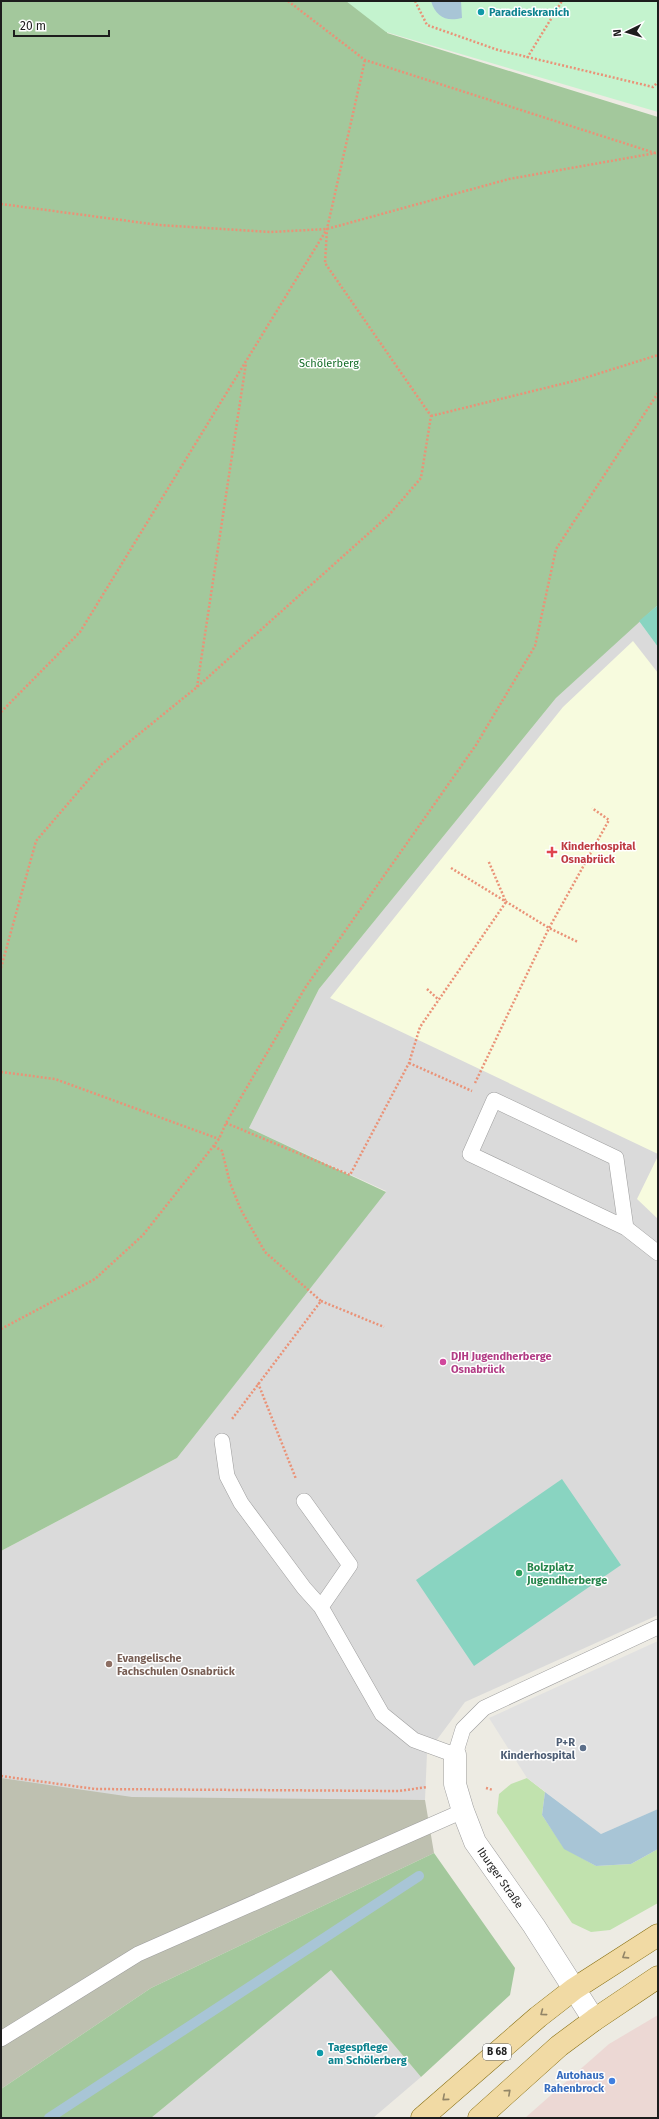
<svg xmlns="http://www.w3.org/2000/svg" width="659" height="2119" viewBox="0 0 659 2119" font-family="'Fira Sans',sans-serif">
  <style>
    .residential { fill: #dadada }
    .commercial { fill: #ecd8d4 }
    .education { fill: #f7fbde }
    .construction { fill: #bec0b0 }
    .grass { fill: #c1e2ae }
    .forest { fill: #a3c89c }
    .park { fill: #c4f3ce }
    .pitch { fill: #89d4c1 }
    .parking { fill: #e1e1e1 }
    .water { fill: #a8c5d6 }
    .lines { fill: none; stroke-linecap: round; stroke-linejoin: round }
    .stream { stroke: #a8c5d6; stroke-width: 10 }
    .service-casing { stroke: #9e9e9e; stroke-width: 16 }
    .minor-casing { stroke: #9e9e9e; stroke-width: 23 }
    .primary-casing { stroke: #866e10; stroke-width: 23 }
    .path { stroke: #ea9277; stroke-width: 2.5; stroke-dasharray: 2 2; stroke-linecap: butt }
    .service { stroke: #fff; stroke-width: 15 }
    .minor { stroke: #fff; stroke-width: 22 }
    .primary { stroke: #f1daa4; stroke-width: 22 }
    .oneway { stroke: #928567 }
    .culture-dot { fill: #0f9aa8; stroke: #fff; stroke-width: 1.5 }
    .health-dot { fill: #e0444e; stroke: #fff; stroke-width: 1.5 }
    .hotel-dot { fill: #d1479c; stroke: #fff; stroke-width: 1.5 }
    .leisure-dot { fill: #2e9e5b; stroke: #fff; stroke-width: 1.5 }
    .education-dot { fill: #8d6e63; stroke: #fff; stroke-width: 1.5 }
    .service-dot { fill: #5c6f8a; stroke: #fff; stroke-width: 1.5 }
    .shop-dot { fill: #3f7fe0; stroke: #fff; stroke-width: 1.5 }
    .labels { text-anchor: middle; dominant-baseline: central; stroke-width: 3; stroke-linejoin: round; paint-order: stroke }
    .shield { fill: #fff; stroke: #616161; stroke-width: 1 }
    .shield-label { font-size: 10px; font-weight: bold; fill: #1d1d1d }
    .culture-label { font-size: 11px; font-weight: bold; fill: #0d838f; stroke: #fff; text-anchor: start }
    .park-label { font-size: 11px; fill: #176e2a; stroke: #fff }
    .health-label { font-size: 11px; font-weight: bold; fill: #be3a42; stroke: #fff; text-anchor: start }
    .hotel-label { font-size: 11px; font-weight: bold; fill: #b23c85; stroke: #fff; text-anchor: start }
    .leisure-label { font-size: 11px; font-weight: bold; fill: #27864d; stroke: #fff; text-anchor: start }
    .education-label { font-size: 11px; font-weight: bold; fill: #785e54; stroke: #fff; text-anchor: start }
    .service-label { font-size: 11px; font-weight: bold; fill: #4e5e75; stroke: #fff; text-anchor: end }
    .street-label { font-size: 11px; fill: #1d1d1d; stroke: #fff }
    .shop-label { font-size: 11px; font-weight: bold; fill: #366cbe; stroke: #fff; text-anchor: end }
  </style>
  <rect width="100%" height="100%" fill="#edebe3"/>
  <path class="residential" d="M639,621L658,647V1615L465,1702L427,1753L425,1800L398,1801L1,2002V1551L177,1458L386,1191L249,1128L319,989L556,698Z
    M331,1970L421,2077L373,2118H151Z"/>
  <path class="commercial" d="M658,2015V2118H525L609,2044Z"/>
  <path class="education" d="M633,641L658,673V1154L330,998L563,707Z
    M658,1156V1219L637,1199Z"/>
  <path class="construction" d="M1,1778L132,1797L425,1800L434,1853L151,1988L1,2089Z"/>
  <path class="grass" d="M527,1778L545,1792L542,1815L564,1848L596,1866L631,1864L658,1849V1903L610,1930L591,1932L572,1923L497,1813L499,1794L511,1784Z"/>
  <path class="forest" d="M1,1H392L387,33L658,117V605L556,698L319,989L249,1128L386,1192L177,1458L1,1551Z
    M434,1853L515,1968L510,1995L421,2077L331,1970L151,2118H1V2089L151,1988Z"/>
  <path class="park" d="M346,1H658V112L386,32Z"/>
  <path class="pitch" d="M658,605V647L639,621Z
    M562,1479L621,1565L474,1666L416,1580Z"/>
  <path class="parking" d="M658,1641V1809L601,1834L527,1778L489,1718Z"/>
  <path class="water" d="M431,1H461L462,18C446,22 436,17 431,1Z
    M545,1792L601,1834L658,1809V1849L631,1864L596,1866L564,1849L542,1815Z"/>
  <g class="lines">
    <path class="stream" d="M49,2118L419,1876"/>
    <g class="service-casing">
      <path id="service" d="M626,1228L616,1158L494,1100L470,1154L626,1228L658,1253
        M222,1441L227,1476L241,1503L304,1588L321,1607L382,1714L414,1740L455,1755L463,1729L484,1708L658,1627
        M304,1501L350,1565L321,1607
        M1,2039L138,1954L463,1811"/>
    </g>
    <g class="minor-casing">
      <path id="minor" d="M455,1755V1784L463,1811L475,1842L534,1926L594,2020"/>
    </g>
    <g class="primary-casing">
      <path id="primary" d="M422,2118L538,2017L574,1989L658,1935
        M479,2118L559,2046L594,2020L658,1977"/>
    </g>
    <path class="path" d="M288,1L365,60L658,154
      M415,1L427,25L498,50L653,87L658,82
      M527,58L562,1
      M1,204L159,225L271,232L327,229L509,179L656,153
      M431,416L578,380L658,355
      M197,687L246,363
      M1,712L80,632L327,229
      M451,868L549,928L578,942
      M1,968L36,841L102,764L197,687L388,516L421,478L431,416L325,263L327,229L365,60
      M427,989L439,1000
      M409,1063L472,1091
      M1,1072L55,1079L219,1139
      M475,1083L549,928L609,820L592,808
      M226,1123L350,1175L409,1063L420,1027L506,902L488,860
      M214,1146L222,1151L230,1183L241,1210L265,1252L321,1301L232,1419
      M321,1301L384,1327
      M1,1329L95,1279L143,1235L219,1139L226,1123L305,988L476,745L535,646L556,549L658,393
      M258,1383L296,1479
      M1,1776L95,1789L399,1791L427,1787
      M486,1788L493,1790"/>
    <use href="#service" class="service"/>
    <use href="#minor" class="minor"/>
    <use href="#primary" class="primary"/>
  </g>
  <defs><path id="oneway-chevron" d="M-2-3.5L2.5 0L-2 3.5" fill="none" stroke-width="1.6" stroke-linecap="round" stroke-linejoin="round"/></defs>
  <g class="oneway">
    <use href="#oneway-chevron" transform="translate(625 1956) rotate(147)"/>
    <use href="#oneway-chevron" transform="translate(543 2013) rotate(143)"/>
    <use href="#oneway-chevron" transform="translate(508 2092) rotate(-42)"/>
    <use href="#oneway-chevron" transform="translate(445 2098) rotate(139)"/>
  </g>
  <g class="culture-dot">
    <circle cx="481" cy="12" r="4"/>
    <circle cx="320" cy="2053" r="4"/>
  </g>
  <path class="health-dot" d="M550 846h4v4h4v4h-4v4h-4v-4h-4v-4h4z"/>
  <circle class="hotel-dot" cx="443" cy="1362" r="4"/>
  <circle class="leisure-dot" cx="519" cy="1573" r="4"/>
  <circle class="education-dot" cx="109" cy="1664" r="4"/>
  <circle class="service-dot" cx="583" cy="1748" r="4"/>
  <circle class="shop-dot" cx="612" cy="2081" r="4"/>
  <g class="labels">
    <rect class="shield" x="483" y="2044" width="28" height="16" rx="3"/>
    <g class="shield-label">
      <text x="497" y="2052">B 68</text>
    </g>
    <g class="culture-label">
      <text x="489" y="12">Paradieskranich</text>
      <text x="328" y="2047">Tagespflege<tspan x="328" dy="13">am Schölerberg</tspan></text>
    </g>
    <g class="park-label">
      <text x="329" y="363">Schölerberg</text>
    </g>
    <g class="health-label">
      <text x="561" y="846">Kinderhospital<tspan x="561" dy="13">Osnabrück</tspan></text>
    </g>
    <g class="hotel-label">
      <text x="451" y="1356">DJH Jugendherberge<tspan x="451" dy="13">Osnabrück</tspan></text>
    </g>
    <g class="leisure-label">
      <text x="527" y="1567">Bolzplatz<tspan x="527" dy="13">Jugendherberge</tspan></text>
    </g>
    <g class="education-label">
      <text x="117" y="1658">Evangelische<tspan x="117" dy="13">Fachschulen Osnabrück</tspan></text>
    </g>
    <g class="service-label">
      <text x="575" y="1742">P+R<tspan x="575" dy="13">Kinderhospital</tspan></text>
    </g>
    <g class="street-label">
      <text transform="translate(500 1878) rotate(55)">Iburger Straße</text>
    </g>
    <g class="shop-label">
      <text x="604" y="2075">Autohaus<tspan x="604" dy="13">Rahenbrock</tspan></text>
    </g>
  </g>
  <rect width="659" height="2119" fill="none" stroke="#1d1d1d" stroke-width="4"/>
  <g transform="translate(627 32) rotate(265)" stroke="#ffffff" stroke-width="3" paint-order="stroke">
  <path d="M0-3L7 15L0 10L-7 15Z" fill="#1d1d1d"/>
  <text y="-6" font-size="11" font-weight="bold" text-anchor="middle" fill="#1d1d1d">N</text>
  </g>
  <path d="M14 30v6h95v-6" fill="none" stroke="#1d1d1d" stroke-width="2"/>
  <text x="20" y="30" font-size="12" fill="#1d1d1d" stroke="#ffffff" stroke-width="3" paint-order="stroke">20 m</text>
</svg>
